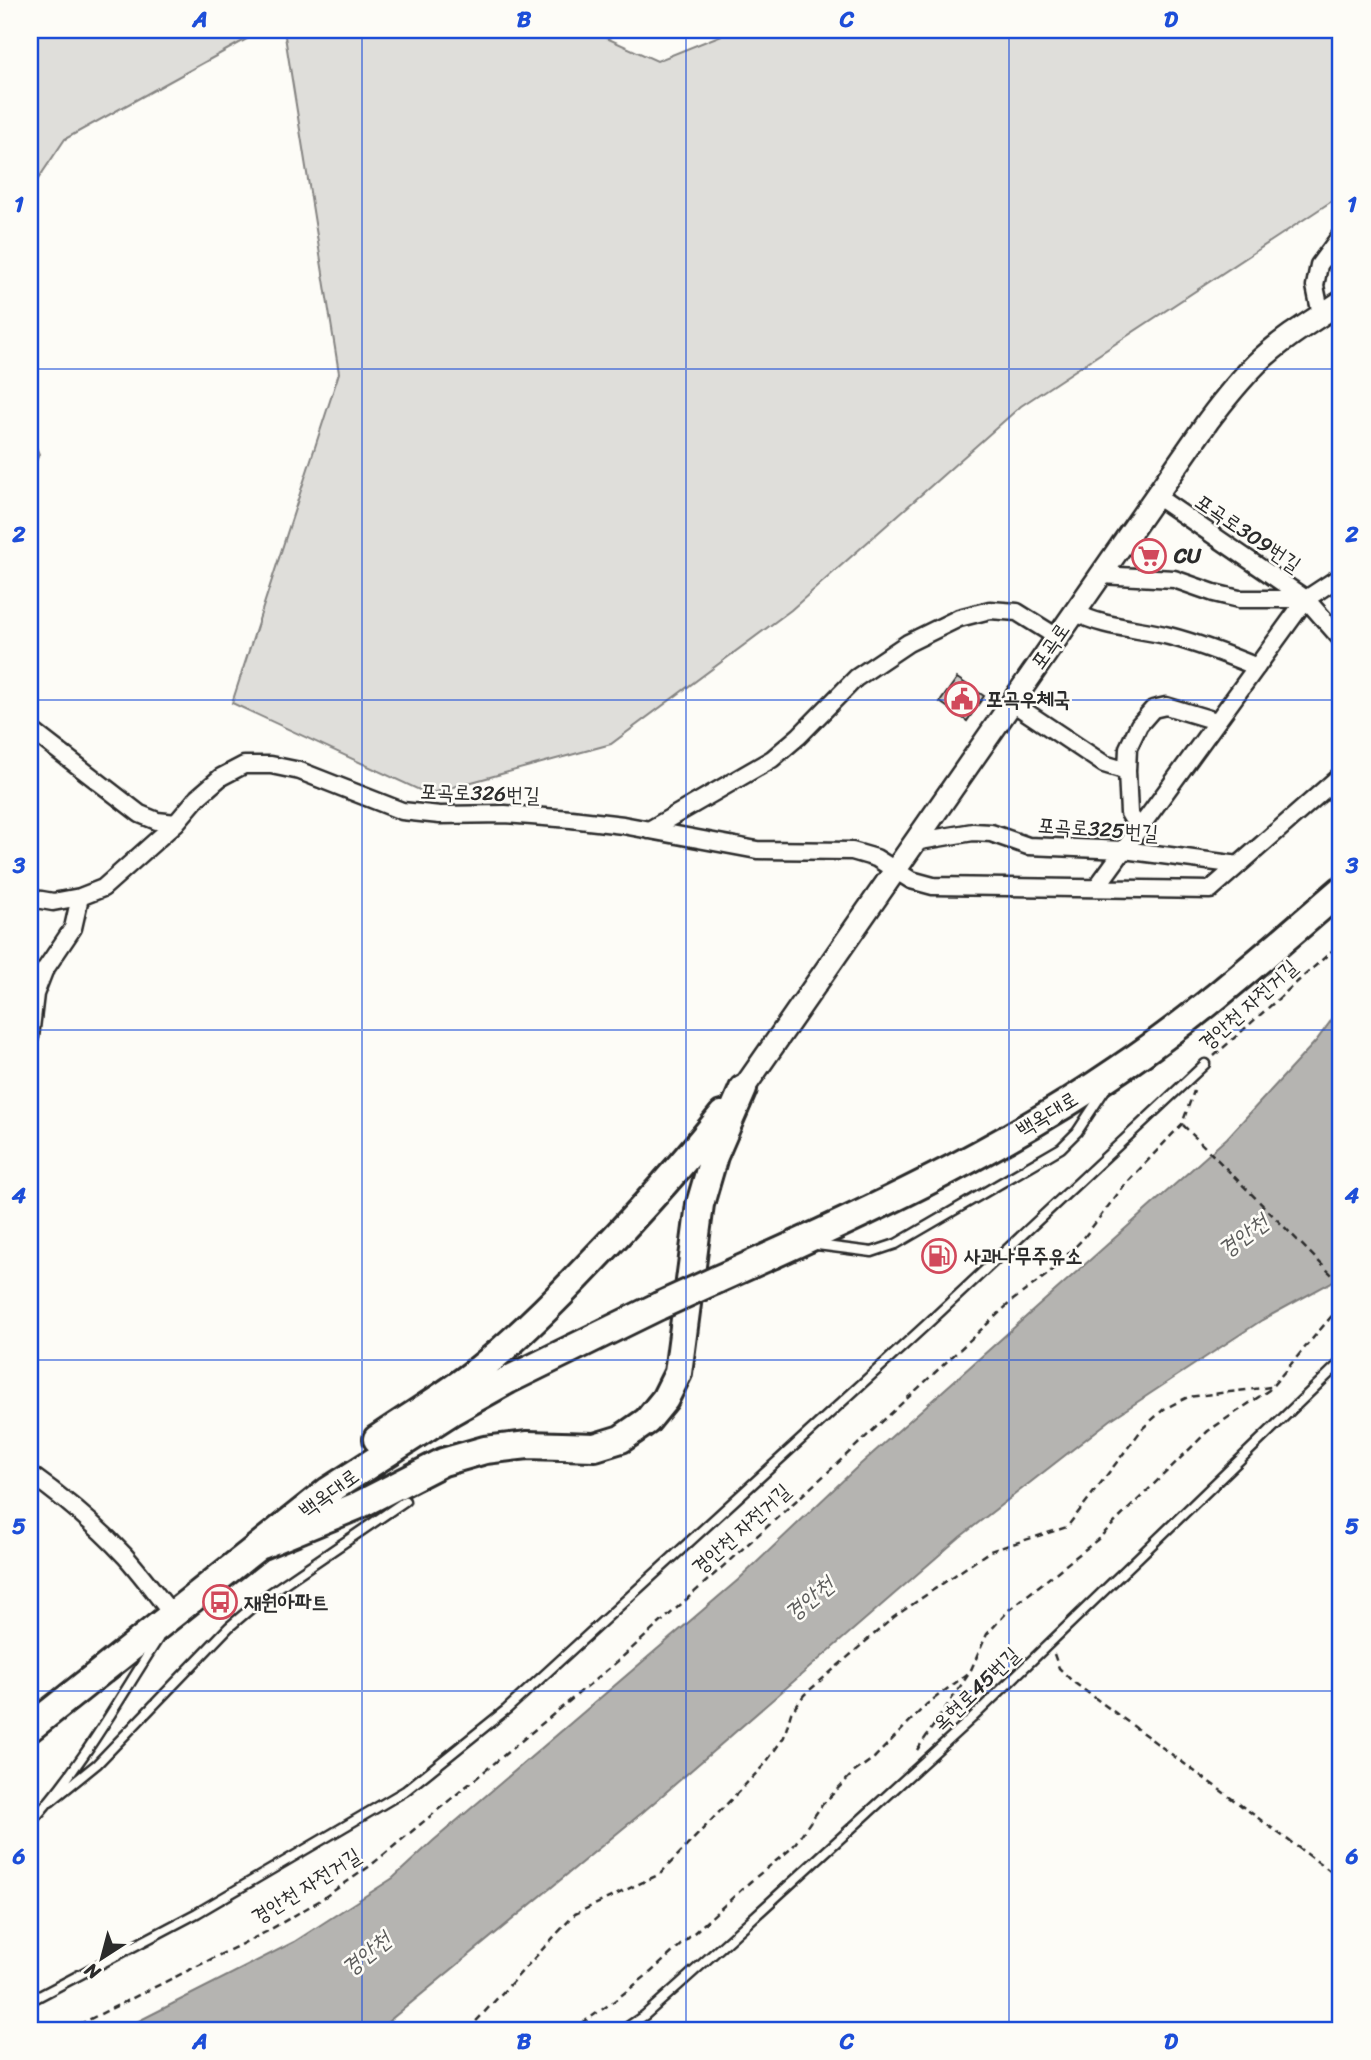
<svg xmlns="http://www.w3.org/2000/svg" width="1371" height="2060" viewBox="0 0 1371 2060" font-family="Sriracha,'Poor Story',sans-serif">
  <style>
    .green { fill: #dfdeda; stroke: #858482; stroke-width: 2 }
    .water { fill: #b5b4b1; stroke: #7e7d7b; stroke-width: 2 }
    .building { fill: #c9c8c4; stroke: #2b2b2b; stroke-width: 2 }
    .lines { fill: none; stroke-linecap: round; stroke-linejoin: round }
    .service-casing { stroke: #2b2b2b; stroke-width: 13 }
    .minor-casing { stroke: #2b2b2b; stroke-width: 21 }
    .tertiary-casing { stroke: #2b2b2b; stroke-width: 26 }
    .primary-casing { stroke: #2b2b2b; stroke-width: 32 }
    .path { stroke: #2b2b2b; stroke-width: 2.5; stroke-dasharray: 7 5; stroke-linecap: butt }
    .service { stroke: #fdfcf7; stroke-width: 8 }
    .minor { stroke: #fdfcf7; stroke-width: 16 }
    .tertiary { stroke: #fdfcf7; stroke-width: 21 }
    .primary { stroke: #fdfcf7; stroke-width: 26 }
    .primary-bridge-casing { stroke: #2b2b2b; stroke-width: 32; stroke-linecap: butt }
    .primary-bridge { stroke: #fdfcf7; stroke-width: 26 }
    .grid { fill: none; stroke: #1d4ed8; stroke-width: 2; stroke-opacity: 0.55 }
    .labels { text-anchor: middle; dominant-baseline: central; stroke-width: 5; stroke-linejoin: round; paint-order: stroke }
    .street-label { font-size: 21px; fill: #2b2b2b; stroke: #fdfcf7 }
    .poi-label { font-size: 21px; font-weight: bold; fill: #2b2b2b; stroke: #fdfcf7; text-anchor: start }
    .water-label { font-size: 23px; font-style: italic; fill: #5b5b5a; stroke: #fdfcf7 }
    .neatline { fill: none; stroke: #1d4ed8; stroke-width: 2.5 }
    .grid-label { font-size: 23px; text-anchor: middle; font-weight: bold; fill: #1d4ed8 }
  </style>
  <rect width="100%" height="100%" fill="#fdfcf7"/>
  <filter id="ink" filterUnits="userSpaceOnUse"><feTurbulence type="fractalNoise" baseFrequency=".0143" numOctaves="2"/><feDisplacementMap in="SourceGraphic" scale="14" xChannelSelector="R" yChannelSelector="G"/><feConvolveMatrix kernelMatrix="1 2 1 2 8 2 1 2 1" color-interpolation-filters="sRGB"/></filter>
  <g filter="url(#ink)">
    <path class="green" d="M30,30H263L65,139L30,191Z
      M284,30H589L657,61L734,30H1341V195L1021,406L791,610L611,744L428,794L232,703L339,373Z
      M30,434L39,454L30,476Z"/>
    <path class="water" d="M1341,1007V1275L1330,1283L1262,1320L1113,1418L960,1537L643,1812L378,2030H121L294,1942L393,1878L433,1841L738,1580L854,1470L1227,1138L1316,1041Z"/>
    <path class="building" d="M957,678L984,696L967,721L940,702Z"/>
    <g class="lines">
      <g class="service-casing">
        <path id="service" d="M817,1245L872,1252L896,1244L1061,1148L1077,1132L1106,1088
          M50,1802L97,1764L229,1627L263,1598L405,1501
          M30,1823C79,1771 119,1699 158,1639
          M30,2001L197,1913L405,1791L507,1709L926,1325L1205,1064
          M623,2030L645,2015L730,1939L972,1718L1341,1362"/>
      </g>
      <g class="minor-casing">
        <path id="minor" d="M1321,315L1315,286L1319,265L1341,235
          M1156,496L1306,599L1341,639
          M1100,575L1174,579L1214,593L1239,599H1306
          M1075,612C1103,628 1138,628 1169,636C1200,644 1228,655 1257,667
          M1011,702L1104,764L1127,771
          M30,729L140,814L157,821L176,823
          M649,830L772,759L799,736L856,678L908,643L959,618L990,610L1017,612L1057,637
          M1139,830L1129,813L1127,771L1128,748L1139,725L1153,709L1166,706L1216,721
          M914,842L973,832L991,833L1028,846L1124,850L1239,865
          M1096,888L1306,599L1341,576
          M30,898L53,902L80,897L103,888L176,823L198,797L221,777L244,765H271L300,771L402,811L440,815L505,814L571,819L623,825L757,850L852,851L876,858L911,880L933,886L1210,890L1341,775
          M30,1037L35,994L44,971L73,928L80,897
          M30,1474C64,1498 96,1525 125,1556C142,1575 157,1596 173,1615"/>
      </g>
      <g class="tertiary-casing">
        <path id="tertiary" d="M743,1089L1208,421C1223,401 1239,381 1257,363C1282,339 1312,321 1341,302"/>
      </g>
      <g class="primary-casing">
        <path id="primary" d="M716,1280C854,1219 994,1155 1119,1069C1198,1016 1269,952 1341,890
          M377,1439C410,1416 447,1395 478,1370C517,1339 553,1303 587,1267C634,1218 680,1168 722,1115
          M262,1545L357,1506L443,1462L485,1450L528,1445L595,1447L621,1439L647,1421L665,1399L678,1373L700,1204L714,1156L743,1089
          M30,1728L328,1491L451,1412L508,1380L659,1306"/>
      </g>
      <path class="path" d="M1214,1056L1341,943
        M1183,1125L1341,1284
        M1054,1654L1059,1668L1072,1681L1341,1879
        M917,1750L968,1675
        M68,2030L266,1932L319,1901L370,1866L619,1660L828,1472L1013,1300L1048,1274L1082,1240L1123,1187L1182,1124L1194,1091
        M468,2030L575,1914L660,1874L765,1764L784,1737L791,1713L804,1695L894,1617L990,1551L1067,1527L1143,1428L1164,1409L1188,1397L1271,1387
        M572,2030L613,2002L651,1972L751,1881L792,1848L822,1805L853,1773L874,1758L927,1704L970,1672L987,1634L1010,1609L1097,1540L1208,1431L1269,1390L1341,1305"/>
      <use href="#service" class="service"/>
      <use href="#minor" class="minor"/>
      <use href="#tertiary" class="tertiary"/>
      <use href="#primary" class="primary"/>
      <g class="primary-bridge-casing">
        <path id="primary-bridge" d="M659,1306L716,1280"/>
      </g>
      <use href="#primary-bridge" class="primary-bridge"/>
    </g>
  </g>
  <path class="grid" d="M362,30V2030M686,30V2030M1009,30V2030M30,369H1341M30,700H1341M30,1030H1341M30,1360H1341M30,1691H1341"/>
  <defs>
    <g id="supermarket-ring" transform="scale(1.75)"><circle r="9.5" fill="#fdfcf7" stroke="#d1495b" stroke-width="1.5"/><path d="M-6-5.5h2.5l.6 2H6L4.5 2H-2.5L-4.4-4H-6ZM-1.5 3.2a1.3 1.3 0 1 0 .1 0ZM3 3.2a1.3 1.3 0 1 0 .1 0Z" fill="#d1495b"/></g>
    <g id="civic-ring" transform="scale(1.75)"><circle r="9.5" fill="#fdfcf7" stroke="#d1495b" stroke-width="1.5"/><path d="M-.6-6.5H3V-4.5H.6V-3L4-1V1h2V6H-6V1h2V-1L-.6-3ZM-1.2 2.5V6h2.4V2.5Z" fill="#d1495b"/></g>
    <g id="fuel-ring" transform="scale(1.75)"><circle r="9.5" fill="#fdfcf7" stroke="#d1495b" stroke-width="1.5"/><path d="M-5.5-6h7V0h2V4h1.3V-2.5L3-4.5l.8-.8L6-3V5H2.5V1h-1V6h-7ZM-4.2-4.7v3.2H.2V-4.7Z" fill="#d1495b"/></g>
    <g id="bus-ring" transform="scale(1.75)"><circle r="9.5" fill="#fdfcf7" stroke="#d1495b" stroke-width="1.5"/><path d="M-5-6H5V4H4V6H2V4H-2V6H-4V4H-5ZM-3.5-4V0h7V-4ZM-3.5 1.2v1.5H-2V1.2ZM2 1.2v1.5H3.5V1.2Z" fill="#d1495b"/></g>
  </defs>
  <g fill-rule="evenodd">
    <use href="#supermarket-ring" x="1149" y="556"/>
    <use href="#civic-ring" x="962" y="699"/>
    <use href="#fuel-ring" x="939" y="1256"/>
    <use href="#bus-ring" x="220" y="1602"/>
  </g>
  <g class="labels">
    <g class="street-label">
      <text transform="translate(1248 533) rotate(34)">포곡로309번길</text>
      <text transform="translate(1050 646) rotate(-55)">포곡로</text>
      <text transform="translate(480 793) rotate(2)">포곡로326번길</text>
      <text transform="translate(1098 829) rotate(4)">포곡로325번길</text>
      <text transform="translate(1248 1005) rotate(-42)">경안천 자전거길</text>
      <text transform="translate(1047 1114) rotate(-31)">백옥대로</text>
      <text transform="translate(329 1493) rotate(-36)">백옥대로</text>
      <text transform="translate(741 1529) rotate(-42)">경안천 자전거길</text>
      <text transform="translate(976 1689) rotate(-44)">옥현로45번길</text>
      <text transform="translate(306 1886) rotate(-32)">경안천 자전거길</text>
    </g>
    <g class="poi-label">
      <text x="1174" y="556">CU</text>
      <text x="986" y="699">포곡우체국</text>
      <text x="964" y="1256">사과나무주유소</text>
      <text x="244" y="1602">재원아파트</text>
    </g>
    <g class="water-label">
      <text transform="translate(1243 1236) rotate(-37)">경안천</text>
      <text transform="translate(809 1599) rotate(-39)">경안천</text>
      <text transform="translate(366 1954) rotate(-39)">경안천</text>
    </g>
  </g>
  <rect width="1371" height="2060" fill="none" stroke="#fdfcf7" stroke-width="77"/>
  <g transform="translate(102 1958) rotate(216)" stroke="#fdfcf7" stroke-width="5" paint-order="stroke">
  <path d="M0-5L12 26L0 18L-12 26Z" fill="#2b2b2b"/>
  <text y="-10" font-size="19" font-weight="bold" text-anchor="middle" fill="#2b2b2b">N</text>
  </g>
  <rect x="38" y="38" width="1294" height="1984" class="neatline"/>
  <g class="grid-label">
    <text x="200" y="27">A</text>
    <text x="524" y="27">B</text>
    <text x="847" y="27">C</text>
    <text x="1171" y="27">D</text>
    <text x="19" y="212">1</text>
    <text x="1352" y="212">1</text>
    <text x="19" y="542">2</text>
    <text x="1352" y="542">2</text>
    <text x="19" y="873">3</text>
    <text x="1352" y="873">3</text>
    <text x="19" y="1203">4</text>
    <text x="1352" y="1203">4</text>
    <text x="19" y="1534">5</text>
    <text x="1352" y="1534">5</text>
    <text x="19" y="1864">6</text>
    <text x="1352" y="1864">6</text>
    <text x="200" y="2049">A</text>
    <text x="524" y="2049">B</text>
    <text x="847" y="2049">C</text>
    <text x="1171" y="2049">D</text>
  </g>
</svg>
